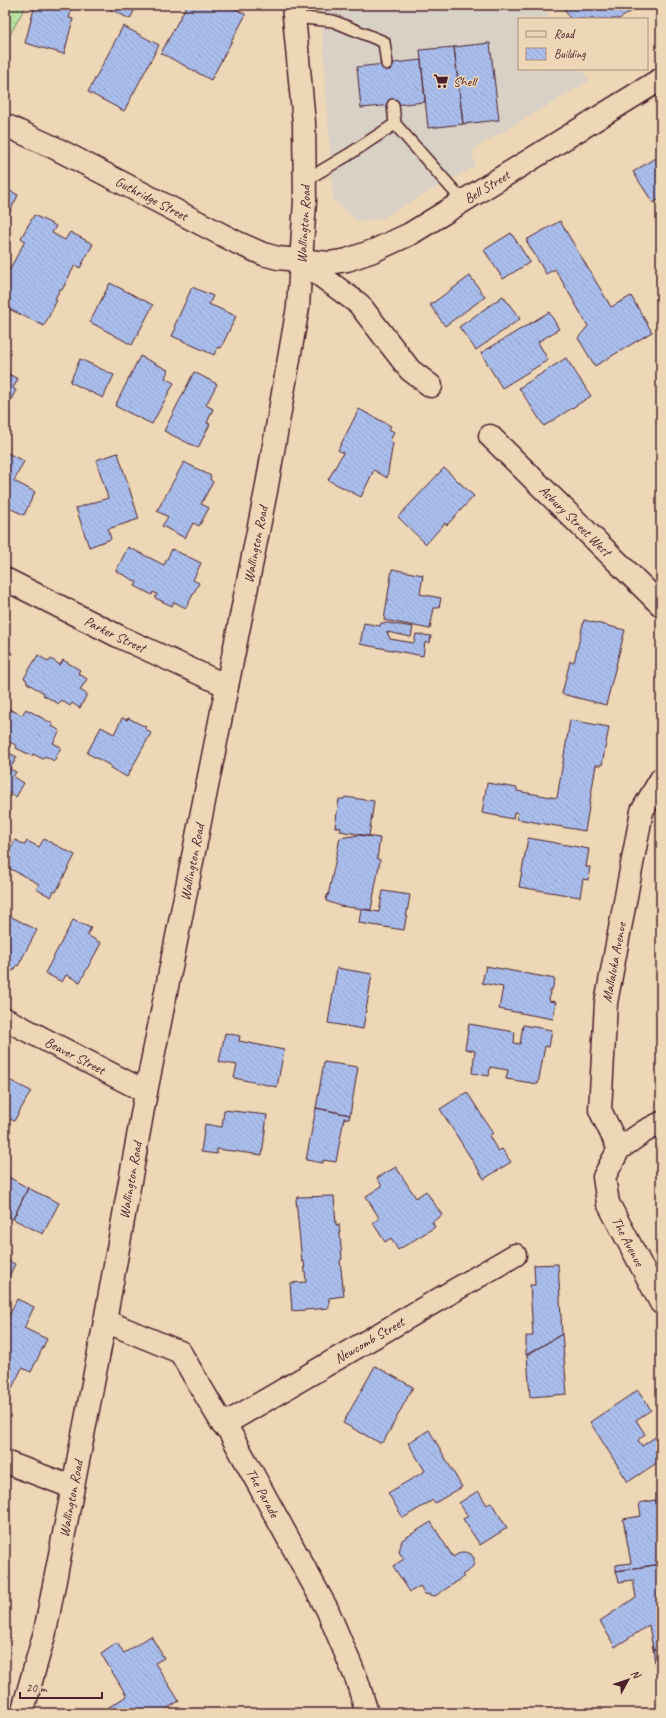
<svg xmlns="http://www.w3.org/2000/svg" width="666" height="1718" viewBox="0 0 666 1718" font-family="Caveat,sans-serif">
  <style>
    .built { fill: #d9d0c6 }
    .green { fill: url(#green-dots); stroke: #808267 }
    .building { fill: url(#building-back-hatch); stroke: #4a1f2b }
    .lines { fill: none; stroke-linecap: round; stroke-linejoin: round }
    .service-casing { stroke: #4a1f2b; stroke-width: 14 }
    .minor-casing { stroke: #4a1f2b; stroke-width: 25 }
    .tertiary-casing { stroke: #4a1f2b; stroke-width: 25 }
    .service { stroke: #edd7b6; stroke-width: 11 }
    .minor { stroke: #edd7b6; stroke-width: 22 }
    .tertiary { stroke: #edd7b6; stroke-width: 22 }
    .labels { text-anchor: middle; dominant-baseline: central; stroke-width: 3; stroke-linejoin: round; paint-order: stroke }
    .poi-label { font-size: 14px; fill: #4a1f2b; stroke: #edd7b6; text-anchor: start }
    .street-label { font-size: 14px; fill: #4a1f2b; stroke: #edd7b6 }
  </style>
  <defs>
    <pattern id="green-dots" width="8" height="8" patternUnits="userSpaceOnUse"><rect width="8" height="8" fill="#b7e5a3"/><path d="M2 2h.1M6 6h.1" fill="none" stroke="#9fc48c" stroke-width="1.8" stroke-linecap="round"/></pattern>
    <pattern id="building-back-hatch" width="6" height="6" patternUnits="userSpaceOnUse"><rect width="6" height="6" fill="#aabeed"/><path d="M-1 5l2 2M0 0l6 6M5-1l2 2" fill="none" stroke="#94a3cb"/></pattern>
  </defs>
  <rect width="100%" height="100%" fill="#edd7b6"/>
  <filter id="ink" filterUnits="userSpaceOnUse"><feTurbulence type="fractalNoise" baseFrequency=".025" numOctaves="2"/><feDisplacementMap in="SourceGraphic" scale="8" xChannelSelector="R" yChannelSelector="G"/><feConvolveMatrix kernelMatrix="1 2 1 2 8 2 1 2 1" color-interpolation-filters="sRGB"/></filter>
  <g filter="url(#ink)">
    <path class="built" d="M321,5H542L550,19H519V69H581L589,81L472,150L475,166L382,218L357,221L333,199Z"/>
    <path class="green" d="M5,5H26L5,44Z"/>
    <path class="building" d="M35,5H61L72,8L69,18L73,19L64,54L25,43Z
      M109,5H137L130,19L108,8Z
      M187,5H228L245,14V16L211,80L161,53Z
      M568,5H633L635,9L619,19H570L564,8Z
      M123,26L159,45L124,111L88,92Z
      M490,43L499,120L463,124L454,47Z
      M454,47L463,124L428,128L420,50Z
      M421,60L425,102L361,108L357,67Z
      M655,158L661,168V198L653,203L633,172Z
      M5,188L18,195L5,222Z
      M34,215L56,226L52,233L65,240L70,232L93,244L80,268L75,265L62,290L60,289L55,299L57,300L44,326L5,307V278L25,241L21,238Z
      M560,221L611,307L631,296L652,332L595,366L578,338L588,326L555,269L546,274L526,240Z
      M511,233L530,262L503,279L484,250Z
      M470,276L485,297L445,326L430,305Z
      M110,283L153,305L132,345L90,322Z
      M192,287L213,296L209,304L236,316L221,348L218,347L214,355L172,336L176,328L174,327Z
      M503,296L520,319L476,350L459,327Z
      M549,312L559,329L538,342L548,360L502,388L481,353Z
      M140,356L168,370L165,378L174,383L152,424L115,406Z
      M566,358L591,396L544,426L519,388Z
      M80,359L114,375L103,398L70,382Z
      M5,372L18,379L13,388L16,390L5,411Z
      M194,372L217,384L206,405L213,409L207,423L210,424L198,448L164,431Z
      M359,409L391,426L389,429L394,432L390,441L393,443L387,478L374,470L361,497L328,480L343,453L338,450Z
      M5,452L24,461L14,481L35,492L24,515L5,506Z
      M118,453L139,519L108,529L111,539L89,547L76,508L108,498L96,460Z
      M184,462L211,476L210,479L213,482L201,504L209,508L199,526L193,523L185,538L162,526L168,517L157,511Z
      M444,468L474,496L447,525L445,523L426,544L398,517Z
      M128,547L164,565L172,549L201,563L193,580L199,583L186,608L174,602L172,606L155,598L157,594L153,592L152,595L135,586L137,582L116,571Z
      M392,569L423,575L420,594L441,598L439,608H434L430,629L384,620Z
      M584,620L625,630L606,705L562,694L570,661L574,662Z
      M364,623L380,626L381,623H388L413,627L411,637L387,632L390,639L414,643L416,634L431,636L430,643L425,642L423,656L360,644Z
      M5,649L12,653L5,665Z
      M38,655L49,662L51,659L60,665L63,660L80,670L78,673L87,679L80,690L87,694L80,708L72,703L70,706L61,700L59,704L43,695L44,693L27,683L26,679L24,678Z
      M9,709L22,715L26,709L53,724L52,726L60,731L53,743L61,747L54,761L45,756L43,759L33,754L32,756L16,748L17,746L5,739V717Z
      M122,718L127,720L128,718L146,727L145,729L151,733L127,777L110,768L111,766L87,753L101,727L114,734Z
      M570,720L609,727L602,765H596L585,831L517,819L518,813L514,812L513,819L482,813L487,783L517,788V791L557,798Z
      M5,751L17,757L10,769L16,772L13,777L24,783L16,797L6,792L5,794Z
      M345,797L374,801L369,836L340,831L341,828L335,827L339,799H344Z
      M358,835L380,838L377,859L380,860L371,910L340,906L326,901L327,895L328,896L340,838Z
      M528,838L589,849L586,867H590L588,880L583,879L580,897L519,887Z
      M44,839L75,855L56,892L54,891L51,897L36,889L39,884L5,866V860L15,840L25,845L27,841L39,847Z
      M383,891L410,895L404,930L359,923L361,909L379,912Z
      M6,914L37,930L18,966L17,965L14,971L5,966Z
      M73,920L91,928L87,935L101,943L80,982L66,975L62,982L45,973Z
      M486,966L555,979L552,990H550L549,1001L556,1002L553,1019L499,1009L503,987L482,983Z
      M337,968L372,974L363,1029L328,1023Z
      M469,1024L515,1032L514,1043L520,1044L523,1025L552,1030L549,1047L545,1046L538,1084L506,1079L508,1070L490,1067L489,1076L472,1073L475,1051L465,1049Z
      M225,1033L240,1036L239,1041L284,1050L277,1087L234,1078L237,1065L219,1062Z
      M324,1062L358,1067L350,1115L316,1108Z
      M5,1078L31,1091L14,1121L5,1116Z
      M467,1092L493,1133L489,1136L498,1151L502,1149L511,1162L484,1179L440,1109Z
      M316,1108L350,1115L349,1119L344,1118L336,1162L323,1160V1163L306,1160Z
      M224,1110L267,1115L262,1155L217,1149V1154L201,1152L205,1124L222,1127Z
      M396,1167L416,1198L426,1191L442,1215L432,1222L435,1227L398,1250L391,1238L385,1242L373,1223L379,1218L366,1196L382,1186L377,1178Z
      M5,1175L28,1188L13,1219L5,1215Z
      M28,1188L59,1203L43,1234L13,1219Z
      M334,1196L336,1225L339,1224L342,1259L340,1260L344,1296L329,1298V1308L292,1311L290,1283L306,1282L304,1261L302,1262L296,1200L297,1197Z
      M5,1259L15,1264L5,1284Z
      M558,1264L562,1334L526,1355V1336H533L530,1285H535L534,1265Z
      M17,1299L34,1307L24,1328L47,1339L31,1372L22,1368L8,1396L5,1395V1324Z
      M562,1334L567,1394L530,1397L527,1355Z
      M375,1366L413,1387L384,1441L380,1443L343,1423Z
      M638,1390L651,1410L636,1420L645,1434L638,1440L642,1446L661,1433V1460L628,1482L590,1422Z
      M429,1430L462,1487L435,1503L433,1500L403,1518L388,1493L425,1471L408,1443Z
      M478,1491L487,1505L491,1502L507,1528L480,1545L463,1519L468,1516L459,1503Z
      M661,1499V1564L616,1571V1565L631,1563L623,1519L641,1516L639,1503Z
      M431,1522L453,1557L461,1552H466L471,1554L474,1558V1564L471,1569L462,1575L464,1577L435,1596L425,1594L420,1586L410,1592L393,1566L404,1559L399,1552L402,1540Z
      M661,1564V1648L653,1649L649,1625L615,1647L600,1621L636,1597L633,1580L619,1582L616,1571Z
      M151,1636L164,1658L155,1663L179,1701L160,1713H99L127,1696L101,1654L117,1643L124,1653Z
      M661,1648V1689L659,1690L653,1649Z"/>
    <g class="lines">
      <g class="service-casing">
        <path id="service" d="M294,17L333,21L384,42L387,64
          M393,105L395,124L463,201
          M304,181L348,155L395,124"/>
      </g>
      <g class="minor-casing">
        <g id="minor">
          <path id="s1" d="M5,125L55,148L238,243L263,254L278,258L329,263L347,260L373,251L410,234L661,79"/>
          <path d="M302,262L359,304L410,370L431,386"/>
          <path id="s2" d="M490,436L661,605"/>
          <path id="s3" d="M5,579L118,636L227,686"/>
          <path id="s4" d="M5,1019L146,1092"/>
          <path id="s5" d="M661,1123L645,1131L619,1149L604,1177L608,1203L661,1303"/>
          <path id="s6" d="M619,1149L600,1110L606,1003L642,811L661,779"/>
          <path id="s7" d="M105,1321L180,1352L223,1425L228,1429L327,1609L357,1680L367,1713"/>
          <path id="s8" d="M223,1425L515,1255"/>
          <path d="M5,1462L72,1487"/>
        </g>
      </g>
      <g class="tertiary-casing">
        <g id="tertiary">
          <path id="s9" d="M22,1713L45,1632L105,1321L146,1092L266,491L298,307L305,201L304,123L293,5"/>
        </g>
      </g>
      <use href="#service" class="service"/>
      <use href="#minor" class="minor"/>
      <use href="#tertiary" class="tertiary"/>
    </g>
  </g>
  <defs>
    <g id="supermarket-bare" transform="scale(1.2)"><path d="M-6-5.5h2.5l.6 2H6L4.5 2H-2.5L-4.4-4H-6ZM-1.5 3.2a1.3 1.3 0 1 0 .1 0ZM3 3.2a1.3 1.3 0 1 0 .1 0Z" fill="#4a1f2b" stroke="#edd7b6" stroke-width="2.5" paint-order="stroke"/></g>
  </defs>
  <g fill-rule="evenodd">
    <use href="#supermarket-bare" x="441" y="81"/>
  </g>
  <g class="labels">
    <g class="poi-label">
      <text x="453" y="81">Shell</text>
    </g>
    <g class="street-label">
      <text stroke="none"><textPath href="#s1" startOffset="532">Bell Street</textPath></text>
      <text stroke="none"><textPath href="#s1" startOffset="164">Guthridge Street</textPath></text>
      <text stroke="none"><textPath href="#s9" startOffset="1516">Wallington Road</textPath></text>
      <text stroke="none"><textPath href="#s2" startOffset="120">Asbury Street West</textPath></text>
      <text stroke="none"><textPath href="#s9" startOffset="1192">Wallington Road</textPath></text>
      <text stroke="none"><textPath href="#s3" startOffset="123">Parker Street</textPath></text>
      <text stroke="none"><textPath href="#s9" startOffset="868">Wallington Road</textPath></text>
      <text stroke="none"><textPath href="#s6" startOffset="192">Mallaluka Avenue</textPath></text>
      <text stroke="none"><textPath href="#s4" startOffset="79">Beaver Street</textPath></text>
      <text stroke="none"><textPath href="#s9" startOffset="544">Wallington Road</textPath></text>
      <text stroke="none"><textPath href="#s5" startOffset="151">The Avenue</textPath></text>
      <text stroke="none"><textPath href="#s8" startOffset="169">Newcomb Street</textPath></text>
      <text stroke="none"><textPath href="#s7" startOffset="245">The Parade</textPath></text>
      <text stroke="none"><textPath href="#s9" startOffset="220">Wallington Road</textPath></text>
    </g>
  </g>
  <rect width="666" height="1718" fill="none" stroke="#edd7b6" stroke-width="20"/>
  <rect x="10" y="10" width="646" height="1698" fill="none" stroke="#4a1f2b" stroke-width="1.5" filter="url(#ink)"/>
  <rect x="518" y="18" width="130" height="52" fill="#edd7b6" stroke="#ac8d7e"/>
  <rect x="526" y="31" width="20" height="6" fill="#edd7b6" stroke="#ac8d7e"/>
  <text x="554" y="38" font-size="12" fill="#4a1f2b">Road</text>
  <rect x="526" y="48" width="20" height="12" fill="url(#building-back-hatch)" stroke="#ac8d7e"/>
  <text x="554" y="58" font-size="12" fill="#4a1f2b">Building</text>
  <g transform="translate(628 1680) rotate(50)" stroke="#edd7b6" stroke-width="3" paint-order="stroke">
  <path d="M0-3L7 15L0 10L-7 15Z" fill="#4a1f2b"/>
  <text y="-6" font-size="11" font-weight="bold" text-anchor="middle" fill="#4a1f2b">N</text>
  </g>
  <path d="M20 1692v6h82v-6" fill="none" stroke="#4a1f2b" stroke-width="2"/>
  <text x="26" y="1692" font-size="12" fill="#4a1f2b" stroke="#edd7b6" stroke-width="3" paint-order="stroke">20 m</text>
</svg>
